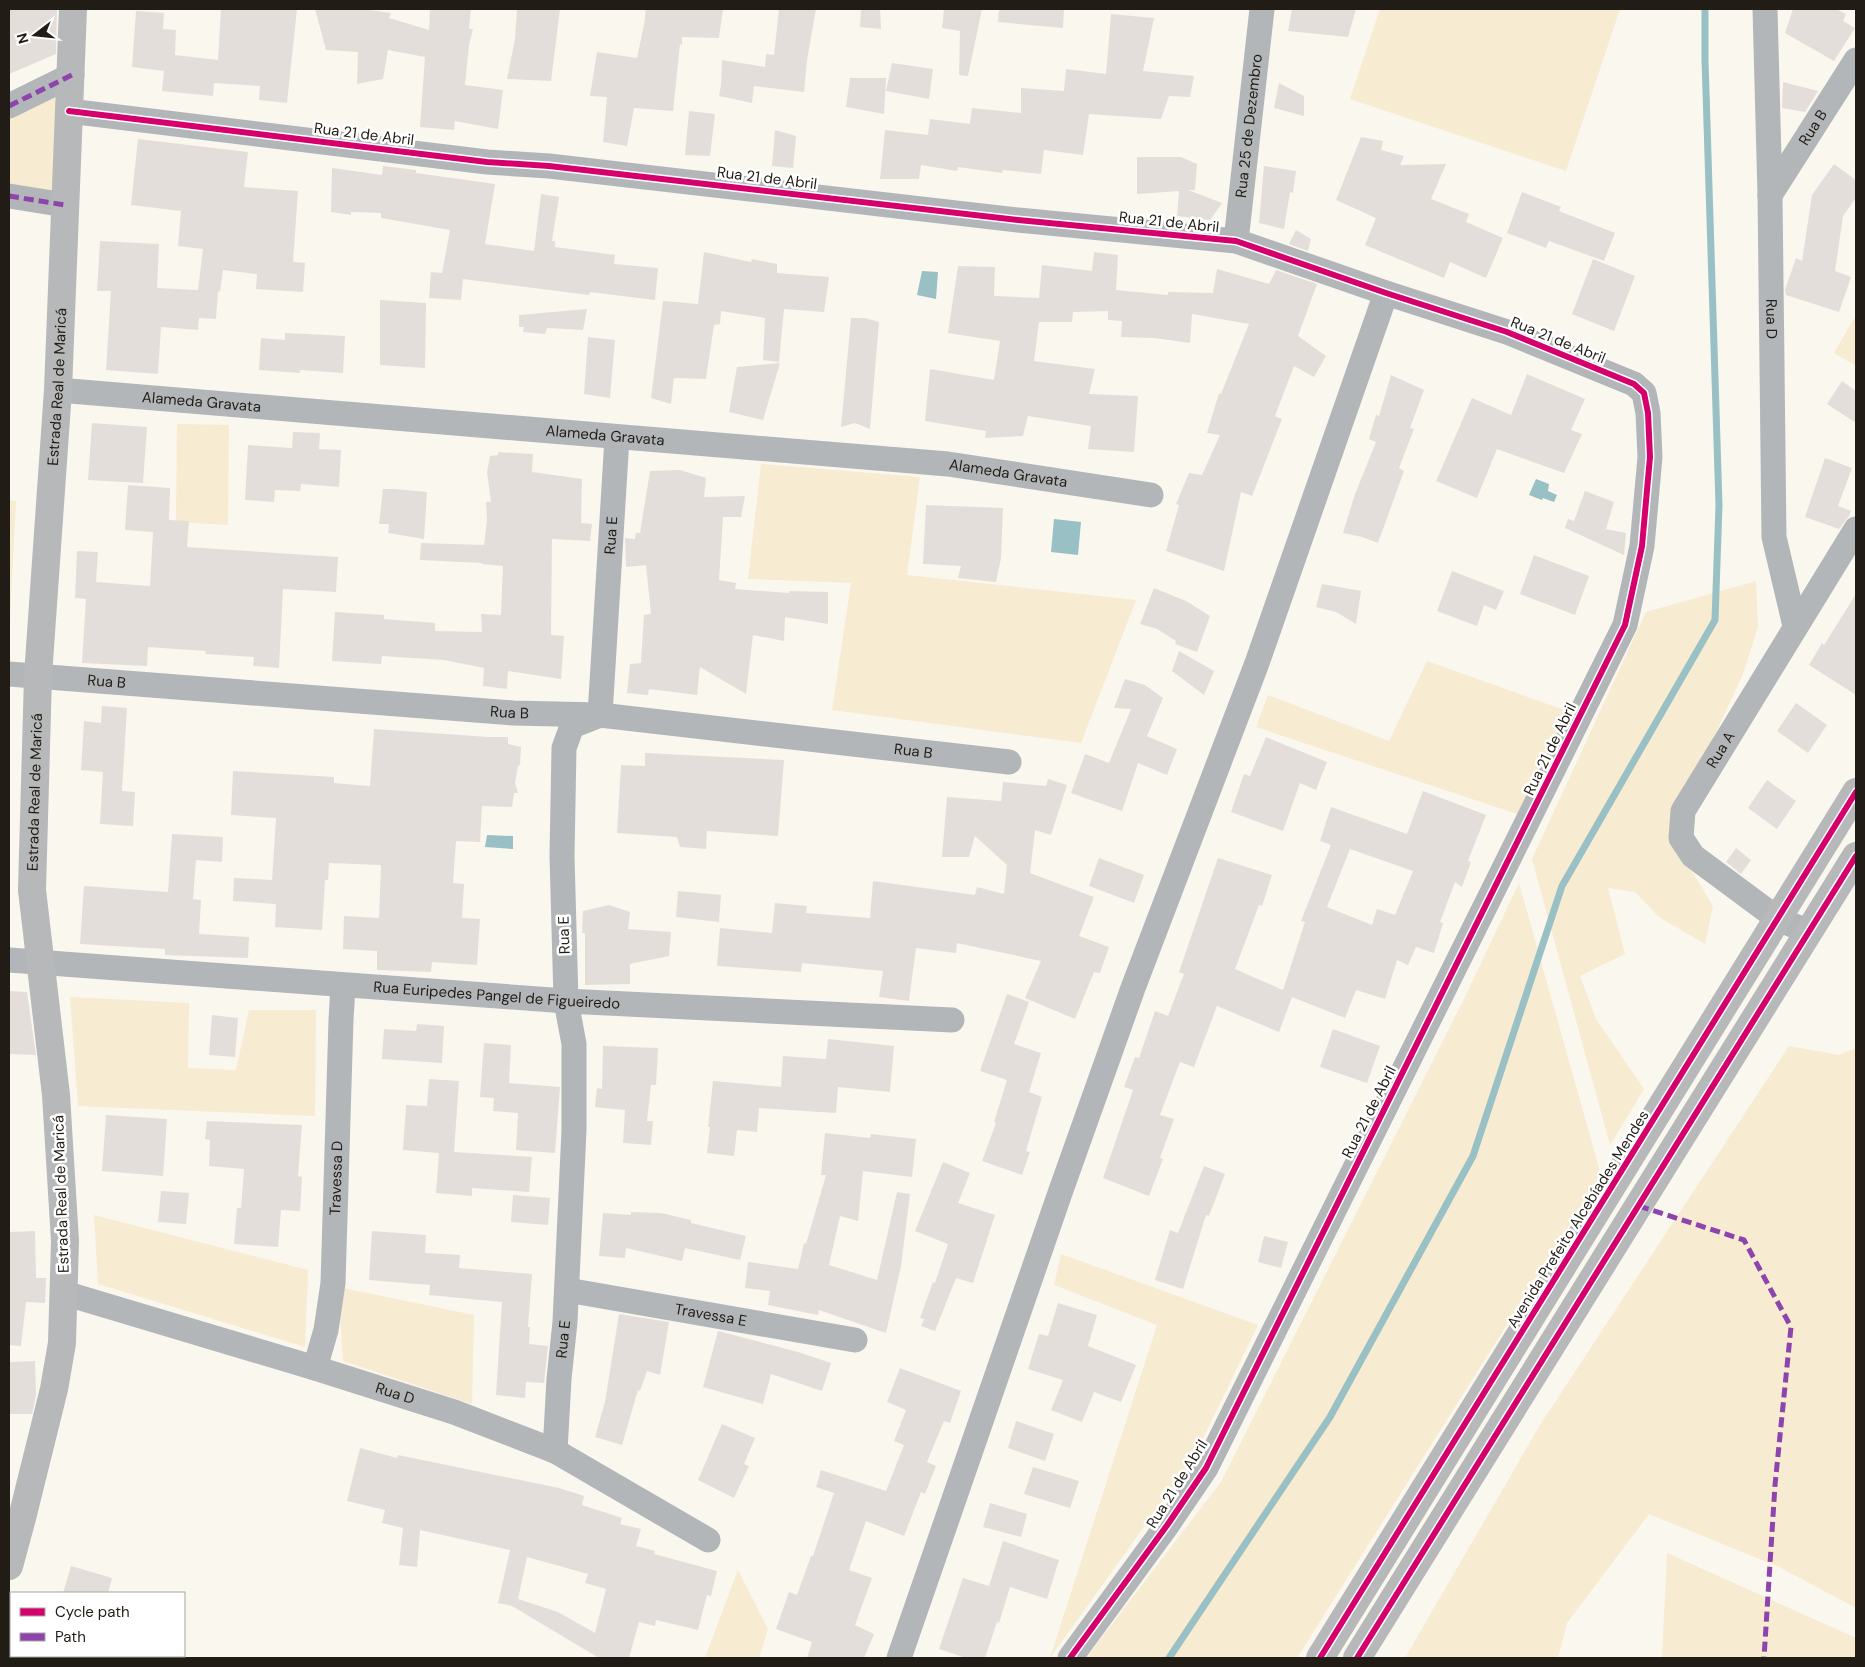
<svg xmlns="http://www.w3.org/2000/svg" width="1865" height="1667" viewBox="0 0 1865 1667" font-family="'DM Sans',sans-serif">
  <style>
    .green { fill: #f7ebd1 }
    .water { fill: #99c0c4 }
    .lines { fill: none; stroke-linecap: round; stroke-linejoin: round }
    .stream { stroke: #99c0c4; stroke-width: 7 }
    .building { fill: #e4deda; fill-rule: evenodd }
    .minor { stroke: #b3b6b9; stroke-width: 25 }
    .major { stroke: #b6b8b9; stroke-width: 28 }
    .quiet { stroke: #8e44ad; stroke-width: 5; stroke-dasharray: 10 5; stroke-linecap: butt }
    .cycleway-casing { stroke: #fff; stroke-width: 9 }
    .cycleway { stroke: #d6006c; stroke-width: 6 }
    .labels { text-anchor: middle; dominant-baseline: central; stroke-width: 5; stroke-linejoin: round; paint-order: stroke }
    .street-label { font-size: 15px; fill: #211d16; stroke: #fff }
  </style>
  <rect width="100%" height="100%" fill="#faf7ef"/>
  <path class="green" d="M1380,9H1620L1566,171L1350,99Z
    M56,94L57,192L9,185V116Z
    M1856,315V366L1834,353Z
    M177,424L229,425L228,525L176,522Z
    M761,464L920,477L907,575L1136,600L1081,743L832,710L851,583L748,579Z
    M9,500L16,501L9,638Z
    M1756,581L1758,627L1743,674L1712,741L1677,847L1713,906L1705,944L1659,917L1635,892L1608,888L1625,954L1580,976L1596,1019L1644,1089L1610,1145L1532,859L1646,612Z
    M1427,661L1567,711L1520,815L1256,727L1268,695L1389,741Z
    M1519,883L1601,1175L1297,1658H1086L1221,1482L1464,999Z
    M70,997L189,1003L188,1068L236,1070L249,1010H316L315,1116L78,1106Z
    M1789,1046L1839,1055L1856,1048V1608L1779,1567L1649,1514L1567,1623L1558,1658H1405L1540,1425Z
    M94,1215L308,1270L305,1347L98,1284Z
    M1061,1254L1258,1325L1194,1457L1050,1658L1157,1325L1054,1285Z
    M338,1287L474,1315L472,1404L343,1361Z
    M1667,1553L1856,1638V1658H1662Z
    M738,1570L768,1629L759,1658H705Z"/>
  <path class="water" d="M922,271L938,272L936,299L917,295Z
    M1536,479L1549,484L1548,491L1557,495L1554,502L1543,498L1542,500L1529,495Z
    M1054,519L1081,522L1078,555L1051,552Z
    M487,835L513,836V849L485,847Z"/>
  <g class="lines">
    <path class="stream" d="M1169,1658L1330,1417L1473,1156L1562,886L1715,620L1719,505L1705,60V9"/>
  </g>
  <path class="building" d="M9,9H57L56,54L9,74Z
    M221,9H297L287,103L259,100L260,86L214,83L213,96L162,91L164,71L132,67L136,11L164,13L163,29L176,30L175,55L218,60Z
    M315,9H362L391,13L389,18L429,30L430,9H471L469,29H473L469,45L465,85L503,90L498,129L455,121L454,130L420,127L425,57L388,50L383,79L357,84L358,52L326,50Z
    M517,9H560L551,81L507,79L515,39Z
    M646,9H723L719,38L682,37V45L680,44L673,111L634,108L627,146L603,142L607,97L590,96L597,52L637,58L644,25Z
    M779,9H816L807,60L804,92L754,86L752,103L719,96L721,85L722,60L765,67L766,54L774,55Z
    M861,9H880L881,29L860,27Z
    M944,9H982L968,76L959,75L960,31L942,28Z
    M999,9H1064L1063,28L998,22Z
    M1292,9H1356L1348,37L1288,31Z
    M1793,9H1836L1846,14L1843,21L1855,28L1834,61L1785,33Z
    M1111,14L1154,18L1143,71L1194,76L1190,97L1169,96L1161,119L1089,114L1083,155L1044,150L1041,174L1003,170L1002,173L958,167L957,171L921,165L919,179H880L885,130L928,135L930,119L970,124L972,108L1021,113V88L1064,91L1066,69L1106,74Z
    M892,63L933,69L929,99L886,91Z
    M850,78H886L884,114L846,107Z
    M1783,82L1818,91L1805,112L1782,108Z
    M1279,83L1304,96V116L1274,108Z
    M689,111L715,114L710,156L685,155Z
    M775,130L796,136L793,168L772,166Z
    M1361,137L1383,141L1381,150L1404,156L1400,165L1446,164L1431,199L1469,214L1466,222L1503,238L1486,278L1450,262L1444,278L1365,245L1376,218L1336,200Z
    M138,139L248,152L244,187L298,191L293,262L305,263L303,292L256,289L257,274L223,270L220,292L218,291L216,319L199,318L198,330L161,327L158,374L106,370L111,291H97L100,241L159,244L157,288L198,290L203,249L178,246L181,211L131,205Z
    M1137,157H1181L1197,164L1195,190H1188L1222,203L1210,220L1177,216L1179,191L1137,194Z
    M1834,164L1856,180V198L1843,216L1835,271L1851,277L1839,312L1786,295L1785,290L1796,258L1802,261L1812,195Z
    M383,166L416,170V173L495,184L485,244L534,251L541,194L559,197L552,241H555V247L615,255L614,264L658,268L655,300L590,292L589,295L463,279L461,300L429,298L431,272L442,273L450,230L381,218V213L351,212V215L331,212L332,168L382,175Z
    M1264,166L1296,171L1293,193L1290,192L1284,229L1259,223Z
    M1522,192L1561,207L1559,211L1615,233L1604,261L1549,241L1546,248L1507,233Z
    M1296,230L1311,239L1308,251L1289,244Z
    M704,252L751,262L752,259L777,264V273L829,277L824,312L784,309L779,362L763,360L765,318L721,311L720,324L714,325L706,379L674,378L671,404L651,398L663,301L698,304Z
    M1094,252L1118,255L1116,290L1168,295V292L1213,293L1217,269L1269,284L1276,270L1317,284L1298,336L1326,356L1314,377L1294,366L1275,416L1282,419L1252,496L1241,492L1224,571L1166,551L1179,505L1176,504L1189,473L1202,475L1220,435L1207,433L1219,393L1221,394L1249,324L1192,314L1190,343L1154,338L1121,337L1122,321L1108,320V311L1073,312L1072,322H1039L1034,361L1095,369L1089,394L1138,396L1134,452L1088,449L1091,426L1028,416L1023,436L985,438L986,431L925,421L930,369L994,380L1000,341L948,333L958,266L995,267L994,296L1039,298L1042,265L1092,271Z
    M1593,259L1635,276L1614,331L1572,314Z
    M380,300L426,303L425,368L380,365Z
    M587,309L583,330L547,328L545,334L523,332L524,327H519V315Z
    M851,318H865L879,322L870,429L855,423L841,427Z
    M285,333L345,336L343,373L300,370V373L259,370L261,338L285,340Z
    M588,337L615,340L610,398L584,394Z
    M780,363L763,420L729,412L737,367Z
    M1527,374L1585,399L1571,430L1582,434L1564,473L1497,449L1477,498L1436,481L1472,398L1511,415Z
    M1391,375L1424,390L1410,428L1414,429L1399,468L1404,471L1378,543L1362,537L1343,533L1355,494L1376,442L1369,439L1376,415L1379,416Z
    M1842,381L1856,391V423L1827,404Z
    M92,423L147,427L143,483L88,480Z
    M293,432L320,433L319,449L341,450L339,487L301,484L300,491L275,490L274,502L245,500L248,445L292,448Z
    M498,452L533,454L532,472L582,479L581,523L592,524L590,541L552,539L551,635L564,636L561,679L508,671L507,689L483,686L484,668L444,660L382,656L381,664L332,661L335,612L384,615V619L435,623V631L482,632L481,614L501,615L503,566L482,564V563L420,560L421,543L484,545L487,520L486,502H491L487,472L490,456L498,455Z
    M1825,458L1852,468L1838,506L1851,511L1849,516L1839,529L1805,517Z
    M680,470L706,478L704,497L745,496L741,517H723L719,580L736,583L735,589L789,593V591L828,592V624L785,617L784,641L753,635L746,694L700,667L697,695L649,689L648,695L627,693L630,664L641,663L644,615L651,614L646,565L626,567L625,538L635,539L636,533H640L650,471Z
    M128,485L170,488L169,520L189,521L187,547L338,557L336,592L283,589L279,668L253,666L254,657L205,654L206,651L148,647L147,666L82,663L86,599L75,598L77,551L98,552L96,582L150,586L153,532L125,530Z
    M383,489H395L427,492L424,539L388,533L389,524H379Z
    M1585,491L1614,502L1606,529L1626,533L1624,555L1565,528L1568,519L1574,521Z
    M926,505L1003,508L1001,558L996,582L958,578L961,566L923,564Z
    M1534,555L1589,576L1575,615L1520,594Z
    M1452,571L1504,591L1496,610L1484,605L1477,626L1437,611Z
    M1322,584L1361,591L1356,624L1336,612L1316,607Z
    M1154,588L1186,601L1210,616L1197,652L1175,644L1176,641L1157,629L1140,624Z
    M1856,594V695L1809,665L1822,643L1824,645Z
    M1179,651L1214,671L1204,695L1172,671Z
    M1125,679L1145,685L1163,698L1147,736L1177,749L1167,775L1138,763L1122,811L1071,793L1085,754L1109,763L1131,709L1114,708Z
    M1796,703L1827,725L1808,753L1777,731Z
    M102,706L127,708L122,791L135,792L133,826L100,824L103,772L81,770L84,721L101,723Z
    M374,729L489,737H508V744L521,747L520,765L518,766L515,783L518,793H514L512,807L482,806L480,842L456,841L453,883L464,884L462,918L480,919L477,965L432,962L431,972L377,970V951L343,949L344,916L379,918L381,865L329,863L328,880H325L322,930L275,927L276,904L233,901L234,878L272,880L276,818L231,815L233,771L334,777V783L370,786Z
    M1266,737L1327,762L1316,790L1300,783L1283,831L1231,812L1244,774L1250,776Z
    M645,753L784,760L778,836L707,831L706,849L680,847L677,837L617,833L621,765L645,766Z
    M1048,779L1067,785L1051,835L1035,830L1030,873L1094,897L1079,936L1109,947L1100,973L1094,972L1075,1019L1025,998L1041,961L957,943L956,953L916,948L909,1001L879,997L883,971L802,963L801,972L717,966L720,928L772,933L775,903L807,906L806,913L870,918L873,881L975,895L977,887L1004,894L1007,865L975,836L969,857H942L947,797L1001,801L1003,782L1046,786Z
    M1767,780L1796,801L1777,829L1748,808Z
    M1423,791L1486,815L1468,861L1471,862L1462,887L1455,882L1440,922L1443,923L1434,953L1416,947L1408,965L1397,960L1385,999L1356,990L1345,1018L1292,997L1279,1032L1217,1006L1194,1067L1180,1062L1160,1115L1174,1119L1160,1158L1163,1159L1149,1196L1103,1178L1133,1090L1124,1087L1135,1057L1139,1058L1155,1011L1168,1016L1184,974L1179,972L1218,858L1272,875L1262,906L1259,905L1235,969L1283,990L1305,922L1301,921L1331,845L1320,841L1331,807L1407,834ZM1350,849L1413,871L1395,915L1377,909L1372,925L1327,907Z
    M172,834L223,837L222,862L196,860L193,899L201,900L199,934L249,937L248,958L165,955V949L80,944L84,886L168,892Z
    M1736,848L1751,860L1741,874L1726,862Z
    M1099,858L1144,875L1134,903L1089,886Z
    M678,891L721,895L719,922L676,917Z
    M609,905L630,912L628,929L671,932L669,956L630,964V984L585,985V933H582L583,911Z
    M9,991L27,992L36,1055L9,1054Z
    M1007,994L1029,1002L1014,1044L1041,1053L1029,1092L1042,1097L1026,1151L1030,1152L1022,1175L982,1161L996,1123L994,1122L1007,1080L980,1071Z
    M212,1015L238,1018L235,1057L209,1055Z
    M417,1024L444,1026L442,1063L382,1059L384,1029L416,1031Z
    M1333,1029L1380,1046L1367,1083L1320,1067Z
    M828,1039L894,1046L890,1092L838,1087L836,1113L759,1108L757,1132L737,1130L734,1156L707,1153L710,1127H708L713,1081L781,1087L783,1056L826,1059Z
    M484,1043L511,1045L509,1083L560,1087L555,1153L516,1150L518,1113L493,1111L494,1098L480,1097Z
    M603,1046L658,1048L656,1085H651L647,1121H653L651,1145L623,1143L625,1110L595,1107L597,1088L602,1089Z
    M429,1079L459,1081L454,1152L532,1157L529,1192L472,1188V1196L436,1193L439,1153L403,1150L406,1105L427,1106Z
    M106,1115L167,1119L163,1176L102,1171Z
    M207,1121L302,1125L298,1176L302,1177L300,1211L281,1210L278,1247L234,1244L237,1208H241L244,1169L209,1166L210,1140L205,1139Z
    M825,1133L870,1138L871,1134L916,1139L912,1177L863,1171L858,1221L840,1216L829,1265L877,1280L897,1192L910,1194L901,1266L886,1333L819,1310L818,1315L768,1305L770,1291L745,1288L748,1262L798,1269L804,1243L806,1244L826,1175H821Z
    M943,1162L970,1173L958,1203L995,1215L973,1283L956,1278L935,1331L921,1326L924,1319L920,1318L933,1282L935,1283L948,1244L915,1231Z
    M1204,1166L1225,1174L1209,1216L1206,1215L1183,1289L1155,1280L1170,1230L1178,1233Z
    M161,1191L189,1193L186,1224L158,1222Z
    M513,1195L550,1198L548,1225L511,1222Z
    M631,1212L661,1213L691,1220V1223L746,1236L740,1260L685,1248L682,1261L626,1248L625,1258L599,1256L603,1213L631,1215Z
    M35,1231L36,1278H46L45,1303L26,1302L21,1346L9,1345V1232Z
    M372,1231L426,1235L425,1253L460,1255L459,1268L532,1274L528,1327H530L529,1344L548,1346L544,1383L526,1382L525,1398L496,1395L502,1302L429,1295L430,1285L369,1280Z
    M1264,1236L1288,1242L1281,1268L1258,1262Z
    M1058,1303L1097,1315L1088,1346L1136,1365L1121,1402L1094,1392L1082,1422L1051,1410L1063,1380L1028,1369L1039,1334L1048,1336Z
    M619,1314L669,1322L660,1375L647,1371L640,1391L638,1390L622,1445L595,1437L605,1402Z
    M718,1331L798,1352L831,1363L822,1391L771,1374L763,1404L703,1387Z
    M35,1361L36,1395L32,1414H9V1362Z
    M900,1368L961,1391L950,1423L944,1421L927,1462L936,1466L925,1494L921,1492L904,1536L866,1521L849,1570L872,1578L855,1625L874,1634L864,1658H807L812,1642L776,1629L789,1592L797,1595L811,1556H813L834,1493L816,1487L821,1470L886,1491L904,1445L894,1441L906,1410L887,1402Z
    M1016,1421L1054,1434L1045,1461L1008,1448Z
    M722,1424L755,1438L744,1464L749,1466L734,1498L698,1480Z
    M360,1448L397,1458L398,1455L559,1488L584,1496L582,1505L622,1518L620,1524L641,1529L636,1546L655,1551L654,1554L717,1571L711,1596L707,1595L698,1630L656,1620L655,1626L639,1622L629,1658H599L512,1606L498,1603L510,1550L420,1530L417,1567L399,1565L403,1528L382,1523L385,1510L347,1501ZM527,1557L588,1574L585,1583L606,1589L595,1633L558,1612L518,1599Z
    M1033,1467L1079,1481L1070,1508L1024,1494Z
    M990,1503L1027,1514L1021,1537L983,1527Z
    M1003,1541L1059,1560L1047,1599L1010,1587L999,1623L997,1622L985,1658H966L939,1649L963,1578L989,1586Z
    M71,1566L112,1578L108,1593H63Z"/>
  <g class="lines">
    <g class="minor">
      <path id="s1" d="M1765,9L1770,195L1774,537L1795,626"/>
      <path d="M9,106L72,75"/>
      <path d="M69,111L487,162L549,166L1018,220L1236,241L1386,293L1507,332L1634,384L1644,393L1648,413L1650,457L1642,546L1625,625L1206,1468L1168,1524L1070,1658"/>
      <path id="s2" d="M1770,195L1856,60"/>
      <path d="M9,196L65,205"/>
      <path id="s3" d="M1236,241L1262,9"/>
      <path id="s4" d="M58,390L948,464L1151,495"/>
      <path id="s5" d="M9,674L513,713L600,715L1009,762"/>
      <path id="s6" d="M1809,932L1778,919L1693,856L1681,838L1683,811L1856,529"/>
      <path id="s7" d="M9,960L566,1001L952,1020"/>
      <path id="s8" d="M567,1290L855,1340"/>
      <path id="s9" d="M64,1293L315,1368L454,1412L555,1451L708,1540"/>
      <path id="s10" d="M315,1368L326,1330L333,1283L341,1020L343,986"/>
      <path id="s11" d="M555,1451L559,1379L565,1322L574,1130V1044L566,1001L562,856L564,748L572,726L600,715L617,438"/>
      <path d="M899,1658L1060,1193L1133,988L1257,663L1386,293"/>
    </g>
    <g class="major">
      <path id="s12" d="M9,1566L22,1518L54,1389L62,1343L65,1241L56,1095L32,890L38,676L58,390L73,9"/>
      <path d="M1320,1658L1856,792"/>
      <path d="M1357,1658L1856,856"/>
    </g>
    <path class="quiet" d="M9,106L72,75
      M9,196L65,205
      M1639,1206L1744,1240L1791,1327L1775,1485L1764,1658"/>
    <g class="cycleway-casing">
      <path id="cycleway" d="M69,111L487,162L549,166L1018,220L1236,241L1386,293L1507,332L1634,384L1644,393L1648,413L1650,457L1642,546L1625,625L1206,1468L1168,1524L1070,1658
        M1320,1658L1856,792
        M1357,1658L1856,856"/>
    </g>
    <use href="#cycleway" class="cycleway"/>
  </g>
  <g class="labels">
    <g class="street-label">
      <text stroke="none"><textPath href="#s3" startOffset="116">Rua 25 de Dezembro</textPath></text>
      <text stroke="none"><textPath href="#s2" startOffset="80">Rua B</textPath></text>
      <text transform="translate(364 134) rotate(7)">Rua 21 de Abril</text>
      <text transform="translate(767 178) rotate(7)">Rua 21 de Abril</text>
      <text transform="translate(1169 222) rotate(6)">Rua 21 de Abril</text>
      <text stroke="none"><textPath href="#s1" startOffset="310">Rua D</textPath></text>
      <text transform="translate(1558 340) rotate(22)">Rua 21 de Abril</text>
      <text stroke="none"><textPath href="#s12" startOffset="1188">Estrada Real de Maricá</textPath></text>
      <text stroke="none"><textPath href="#s4" startOffset="144">Alameda Gravata</textPath></text>
      <text stroke="none"><textPath href="#s4" startOffset="549">Alameda Gravata</textPath></text>
      <text stroke="none"><textPath href="#s4" startOffset="954">Alameda Gravata</textPath></text>
      <text stroke="none"><textPath href="#s11" startOffset="938">Rua E</textPath></text>
      <text stroke="none"><textPath href="#s5" startOffset="98">Rua B</textPath></text>
      <text stroke="none"><textPath href="#s5" startOffset="502">Rua B</textPath></text>
      <text transform="translate(1550 749) rotate(-64)">Rua 21 de Abril</text>
      <text stroke="none"><textPath href="#s6" startOffset="260">Rua A</textPath></text>
      <text stroke="none"><textPath href="#s5" startOffset="908">Rua B</textPath></text>
      <text stroke="none"><textPath href="#s12" startOffset="782">Estrada Real de Maricá</textPath></text>
      <text transform="translate(564 935) rotate(-92)">Rua E</text>
      <text stroke="none"><textPath href="#s7" startOffset="489">Rua Euripedes Pangel de Figueiredo</textPath></text>
      <text transform="translate(1369 1112) rotate(-63)">Rua 21 de Abril</text>
      <text stroke="none"><textPath href="#s10" startOffset="192">Travessa D</textPath></text>
      <text transform="translate(61 1194) rotate(-92)">Estrada Real de Maricá</text>
      <text transform="translate(1578 1219) rotate(-58)">Avenida Prefeito Alcebíades Mendes</text>
      <text stroke="none"><textPath href="#s8" startOffset="146">Travessa E</textPath></text>
      <text stroke="none"><textPath href="#s11" startOffset="112">Rua E</textPath></text>
      <text stroke="none"><textPath href="#s9" startOffset="346">Rua D</textPath></text>
      <text transform="translate(1177 1484) rotate(-58)">Rua 21 de Abril</text>
    </g>
  </g>
  <rect width="1865" height="1667" fill="none" stroke="#211d16" stroke-width="20"/>
  <rect x="10" y="1592" width="175" height="65" fill="#ffffff" stroke="#a6a5a2"/>
  <rect x="20" y="1608" width="25" height="8" fill="#d6006c" stroke="#a6a5a2"/>
  <text x="55" y="1617" font-size="15" fill="#211d16">Cycle path</text>
  <rect x="20" y="1633" width="25" height="8" fill="#8e44ad" stroke="#a6a5a2"/>
  <text x="55" y="1642" font-size="15" fill="#211d16">Path</text>
  <g transform="translate(35 35) rotate(254)" stroke="#ffffff" stroke-width="4" paint-order="stroke">
  <path d="M0-4L9 19L0 12L-9 19Z" fill="#211d16"/>
  <text y="-8" font-size="14" font-weight="bold" text-anchor="middle" fill="#211d16">N</text>
  </g>
</svg>
